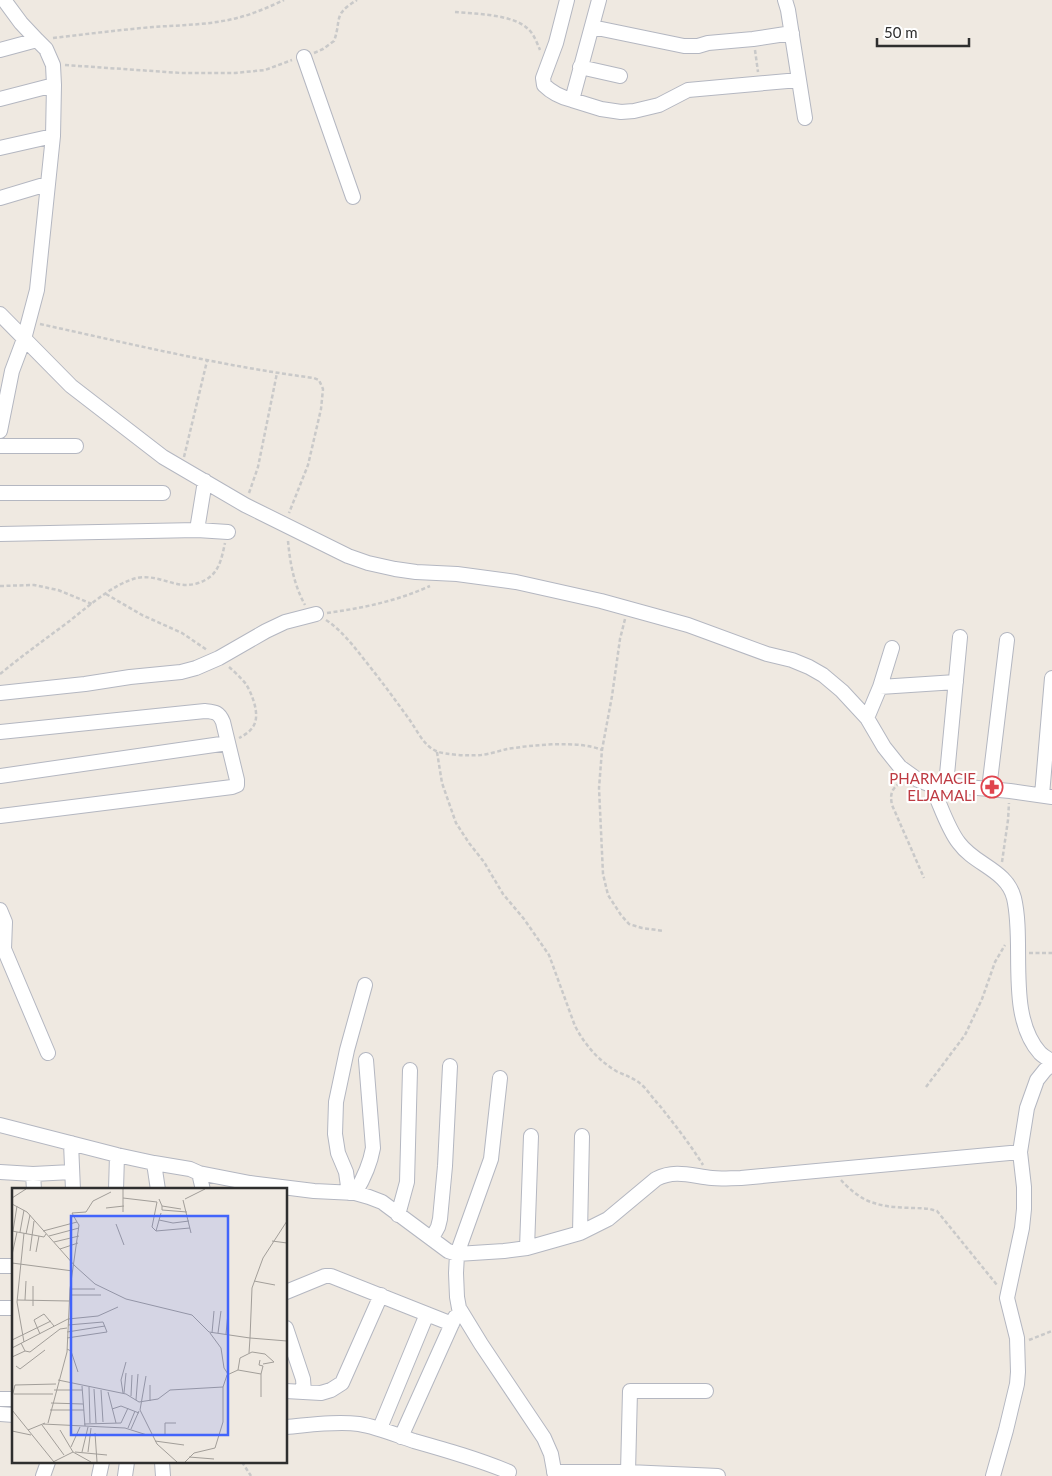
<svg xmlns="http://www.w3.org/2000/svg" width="1052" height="1476" viewBox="0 0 1052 1476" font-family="Lato,sans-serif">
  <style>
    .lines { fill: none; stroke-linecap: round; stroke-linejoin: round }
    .minor-casing { stroke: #b4b7c1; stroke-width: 16 }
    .path { stroke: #c9c9c9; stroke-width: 2.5; stroke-dasharray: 4 2.5; stroke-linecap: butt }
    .minor { stroke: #fff; stroke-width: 14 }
    .labels { text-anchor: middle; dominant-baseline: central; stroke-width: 4.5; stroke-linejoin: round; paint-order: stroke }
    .health-label { font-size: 15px; fill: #be3a42; stroke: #fff; text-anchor: end }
    .inset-road { fill: none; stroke: #a29e99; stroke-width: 1 }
    .view { fill: #4264fb; fill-opacity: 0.15; stroke: #4264fb; stroke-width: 2.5 }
    .inset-edge { fill: none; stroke: #2e2e2e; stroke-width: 2.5 }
  </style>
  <rect width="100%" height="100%" fill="#efe9e1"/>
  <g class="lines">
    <g class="minor-casing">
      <path id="minor" d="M4,0L21,23L37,40
        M567,0L556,43L543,78L544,85C552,93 560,97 572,100
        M599,0L572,100L601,109L621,112L634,111L659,105L688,90L799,80
        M785,0L788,10L805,118
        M592,27L684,46H698L708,43L753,39L792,33
        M0,50L37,40L46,49L53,65L54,85L53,136L37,290L24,339L12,371L0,431
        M304,57L353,197
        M580,67L620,76
        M0,99L54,85
        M0,148L53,136
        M0,198L47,184
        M0,314L71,386L163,457L245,505L348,556L368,563L395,569L416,572L457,574L516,582L601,601L688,625L767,654L792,660L809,667L823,675L842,691L867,718L884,747L900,767L918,780L931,785H946L1010,791L1052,797
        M0,446H76
        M205,481L197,530L228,532
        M0,493H163
        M0,534L197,530
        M880,687L956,682
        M0,693L85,684L130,677L181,672L196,668L219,658L266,631L285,622L316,614
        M867,718L880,687L892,648
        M0,732L205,711C215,712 219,712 223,722L237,780V785L232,787L0,816
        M0,776L228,743
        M931,785C940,803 947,828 959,843C975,865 1007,870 1014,898C1025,944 1006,1015 1040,1053C1043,1056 1048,1059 1052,1061
        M946,785L960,637
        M989,789L1007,640
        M1042,795L1052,678
        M0,910L5,922L4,949L48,1053
        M500,1078L491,1159L457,1254L456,1273L457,1297L459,1308L481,1344L544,1438L551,1454L555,1476
        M0,1125L117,1155L154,1163L190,1169L199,1173L250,1183L314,1191L355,1193L369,1197L382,1202L448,1251L457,1254L504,1251L527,1248L580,1233L608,1219L656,1179C675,1169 692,1176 712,1178C721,1179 731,1178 741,1178L1020,1152
        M71,1143L73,1190
        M154,1163L158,1190
        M0,1172L33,1174L72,1172
        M199,1173L203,1190
        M33,1174L34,1190
        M116,1190L117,1155
        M349,1193L346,1172L338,1153L335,1134L336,1102L347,1050L365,985
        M355,1193C364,1178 370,1165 373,1148L366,1060
        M398,1215L407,1182L410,1070
        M580,1233L582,1136
        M432,1238L438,1227L440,1219L445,1166L450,1066
        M527,1248L531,1136
        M0,1266H14
        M286,1292L325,1276H331L452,1324
        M0,1308H14
        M286,1328L303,1379L304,1392
        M286,1391L321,1393L331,1390L342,1383L381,1295
        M0,1399H14
        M0,1414L14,1415
        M286,1427C310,1425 335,1421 359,1424C378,1427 396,1435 414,1441C446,1450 478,1459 509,1472
        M380,1428L427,1314
        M401,1437L455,1317
        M162,1462L163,1476
        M554,1472H628L718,1476
        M628,1472L630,1391H706
        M43,1476L48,1462
        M99,1476L102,1462
        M125,1476L127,1462
        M993,1476L1006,1430L1017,1384L1018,1372L1017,1338L1007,1298L1022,1228L1024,1209V1187L1020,1152L1027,1108L1037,1080L1045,1070L1052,1064"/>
    </g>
    <path class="path" d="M455,12C475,14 513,14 528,29C534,34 537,43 540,50
      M53,38C86,34 119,30 153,27C181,25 210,25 237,18C253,14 269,7 284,0
      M755,50L758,72
      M314,53L323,49L334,41C342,19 332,15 357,0
      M65,65L181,73H235L265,70L292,60
      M40,324C131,344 222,366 314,378L319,380L323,389L321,409L308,465L289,513
      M184,457L207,361
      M249,493L258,467L277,373
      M288,541C290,563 294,585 305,605
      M0,586L34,585L58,590L92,604
      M106,594L142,615L182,633L207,650
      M327,613C363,608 397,601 430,586
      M625,619L620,639L612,696L602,750L599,788L603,874L608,895L621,915L629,924L642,928L664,931
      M326,620C341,630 352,644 363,658C379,678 394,698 409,719C417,730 423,745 436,751C445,755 470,756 481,755C490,754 499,751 507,749C533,745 578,740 602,750
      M229,667C235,672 241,678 246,684C252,694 260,714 254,725C251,731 245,735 239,738
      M0,674C22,656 44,640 67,623C85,609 114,583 137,578C163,573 180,595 207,579C220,571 222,556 225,543
      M437,752L442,783L456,823L469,843L484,862L503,894L524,919L549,955L575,1026C585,1045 598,1060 616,1071C626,1076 635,1078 643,1086C649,1092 654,1100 660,1106C675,1125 690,1144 703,1165
      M900,783C891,789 890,795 892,805L924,878
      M1002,862L1008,820L1009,803
      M1029,953H1052
      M926,1087L965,1035L982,999L995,962L1005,945
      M841,1180C849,1189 862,1200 874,1203C891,1209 912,1207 930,1209L937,1211L997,1285
      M1029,1340L1052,1331
      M242,1462L251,1476"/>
    <use href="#minor" class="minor"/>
  </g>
  <defs>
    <g id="pharmacy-ring" transform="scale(1.125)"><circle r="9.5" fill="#fff" stroke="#e0444e" stroke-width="1.5"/><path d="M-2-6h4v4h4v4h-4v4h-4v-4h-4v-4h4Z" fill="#e0444e"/></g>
  </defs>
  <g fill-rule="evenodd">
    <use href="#pharmacy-ring" x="992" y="787"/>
  </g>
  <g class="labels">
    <g class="health-label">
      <text x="976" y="778">PHARMACIE<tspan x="976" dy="17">ELJAMALI</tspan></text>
    </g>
  </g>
  <g transform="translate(12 1188)">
    <rect width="275" height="275" fill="#efe9e1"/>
    <path class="inset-road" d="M111,1V24M0,10L14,1M111,10L145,14L140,39L144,43M147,11L150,18L169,21M173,11L193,1M171,12L179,45M0,16L15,24L63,78L83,96L114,111L180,127L197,144L238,150L237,165M150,18V22L175,24M94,20L112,18M149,25L144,43L178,40M147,32L161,35L177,33M275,33L251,70L240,100L238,150L275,153M65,34L60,25L74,24L81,13L99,4M104,36L112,57M0,43L32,49L34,46M1,43L5,18M31,43L65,34L67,37L58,101L55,164L36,235M8,44L12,22M12,45L5,114L12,154M14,46L18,27M37,48L67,40M260,53L275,55M42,54L67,48M48,61L66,55M18,63L22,33M24,64L27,48M0,67L5,44M0,75L61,83M242,93L263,97M21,98V118M58,101H83M58,107H89M5,112L57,113M13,112L14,93M55,144L93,138M198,145L209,160L212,180L216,186M200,145L202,123M206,145L209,123M28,146L22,132L32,126L42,138M214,146L216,125M55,150L95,144L91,134L56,137M0,152L39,133M0,160L56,131L86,128L106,119M55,161L59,163L66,184M13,163L18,164L48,141L55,140M0,169L13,163L9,155M248,172L247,177L251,178L249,186M4,178L8,181L33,162M226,182L228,170L240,164L253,166L262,174L251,176M134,188L128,222L145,256L165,274M46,192L114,206L127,214L146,211L158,202L211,199M70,198L73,238M77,199L78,235M82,201L84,235M42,202H70M89,202L91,234M96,204L104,235M111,205L109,192L114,174M112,205L114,185M2,206H41M119,208L120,187M0,209L3,197L44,196M124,212L126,186M138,213V197M39,215L71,216M100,221L109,218L127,225M0,222L42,274M38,222H72M31,236L113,240L135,247M72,236L109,235L116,220M30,237L52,267M116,240L123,223M119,241L127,223M16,242L33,235M48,242L61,264M0,243L19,247M83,245L85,274M142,247H172M153,247V235H164M143,253L172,257M59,259L68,239M63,264L95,267M70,264L76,239M76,264L79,240M177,269L202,271M41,274L61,264L79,274M173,274L182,265L203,260L211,234V199L215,187L226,182L249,186V209"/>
    <path class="view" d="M59,28H216V247H59Z"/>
    <rect width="275" height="275" class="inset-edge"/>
  </g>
  <path d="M877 38v8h92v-8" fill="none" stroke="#2e2e2e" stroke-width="2.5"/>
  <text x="884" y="38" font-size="15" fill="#2e2e2e" stroke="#ffffff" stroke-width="4" paint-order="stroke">50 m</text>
</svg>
